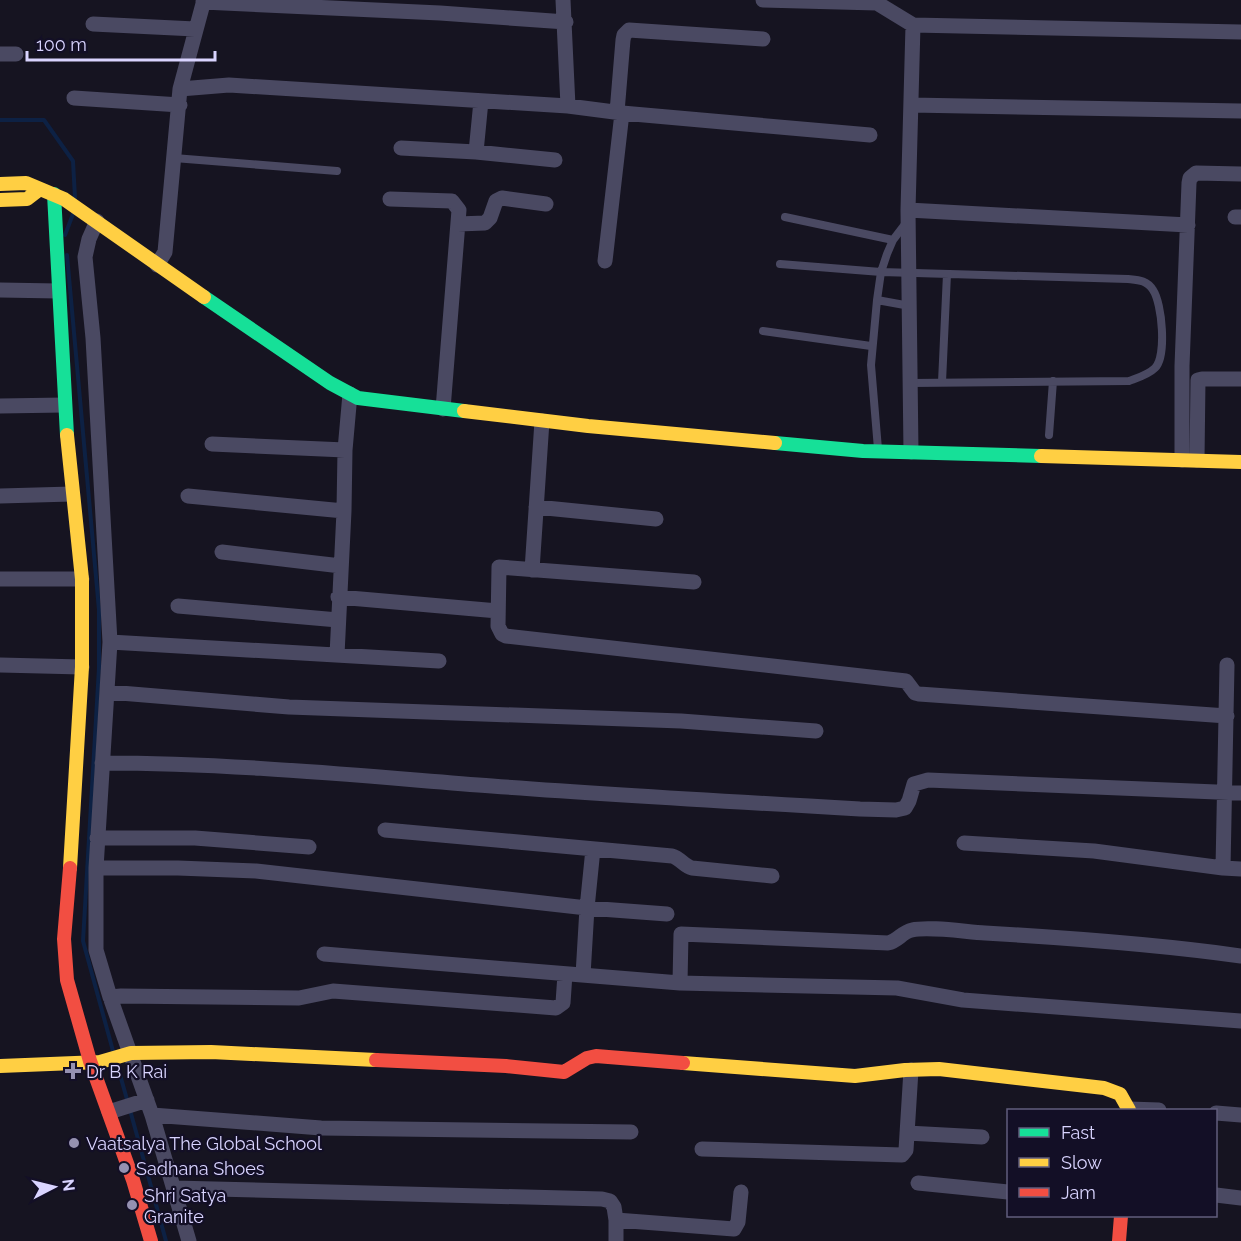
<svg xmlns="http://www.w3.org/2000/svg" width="1241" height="1241" viewBox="0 0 1241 1241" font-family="Raleway,sans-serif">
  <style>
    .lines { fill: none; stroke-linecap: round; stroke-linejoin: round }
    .stream { stroke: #0d2144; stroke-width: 4 }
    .lane { stroke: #4a4962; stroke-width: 8 }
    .street { stroke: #4a4962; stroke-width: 15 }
    .fast { stroke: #16e098; stroke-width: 14 }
    .slow { stroke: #ffcf43; stroke-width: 14 }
    .jam { stroke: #f24e42; stroke-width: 14 }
    .poi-dot { fill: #9591b1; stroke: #130f26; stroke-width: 2 }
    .labels { text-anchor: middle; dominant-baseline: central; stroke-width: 4.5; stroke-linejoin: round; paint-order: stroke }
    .poi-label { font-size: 18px; fill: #d9d4ff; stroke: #130f26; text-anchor: start }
  </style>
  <rect width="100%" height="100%" fill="#161421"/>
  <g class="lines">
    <path class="stream" d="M0,120H44L73,161L75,198
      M65,235L73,214
      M67,255L99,610V668L83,941L113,1051
      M117,1064L128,1103
      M130,1110L166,1241"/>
    <path class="lane" d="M174,158L337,171
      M785,217L893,240
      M780,264L881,272L1128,279C1138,280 1147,280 1153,290C1162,303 1167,356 1155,368C1148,375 1137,378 1129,381L911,383
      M877,300L910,306
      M763,331L871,346
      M942,382L947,274
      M1049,435L1053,381
      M878,449L871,365L877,300L881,272L887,254L893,240L906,223"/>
    <path class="street" d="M563,0L568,106
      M763,0L877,3
      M877,0V3L913,25L908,210L911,452
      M203,2L440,13L566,22
      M93,24L195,29
      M913,25L1241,32
      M0,54H16
      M180,89L229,85L568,106L622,113L605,261
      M74,98L180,105
      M911,105L1241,111
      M617,112L623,40L624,35L629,30L763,39
      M622,113L870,135
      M401,148L476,152L555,160
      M476,152L481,101
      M390,199L452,201L459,210L443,409
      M908,210L1188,225
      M1235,217H1241
      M97,221L89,239L85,257L93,338L110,642L96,868V950L110,997L152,1115L189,1241
      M458,224L485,223L490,218L496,201L502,198L546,204
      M157,265L165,252L180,89L204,0
      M0,290L58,291
      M0,406L64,405
      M212,444L345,450
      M1182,460V366L1189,183L1190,178L1196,173L1241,174
      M1197,460L1198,380L1202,379H1241
      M0,496L72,494
      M188,496L344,511
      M536,507L656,519
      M222,552L341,566
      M532,570L542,421
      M0,579H82
      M694,582L499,567L498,626L502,634L506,636L906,681L915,693L919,694L1227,716
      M338,597L498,611
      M178,606L338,620
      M110,642L439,661
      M337,655L344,511L345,450L350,394
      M0,665L82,667
      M1227,665L1223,868L1241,869
      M108,692L289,707L681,721L816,731
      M102,763C232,763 362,776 492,786C614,795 737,802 860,809L896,810L905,808L909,801L914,784L928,780L1241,793
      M385,830L672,856C680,858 684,866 692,868L772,876
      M97,838H195L309,847
      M964,843L1094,851L1223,868
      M96,868H178L256,871L587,908L667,914
      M324,954L680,983L897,988L963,1000L1241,1021
      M583,975L587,908L593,849
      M680,983L681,934L888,943C898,941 902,932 912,930C929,926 966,932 985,933C1071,938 1156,944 1241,956
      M110,997L121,996L299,998L333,991L556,1008L563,1003L565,974
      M1129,1109L1159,1110
      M109,1112L147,1100
      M1216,1113L1241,1115
      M152,1115L321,1128L631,1132
      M907,1133L982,1137
      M702,1149L902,1155L906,1150L911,1070
      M918,1183L1008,1192
      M174,1188L602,1199L610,1201L614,1207L616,1220V1241
      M1216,1195L1241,1198
      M616,1220L734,1229L738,1222L741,1192"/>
    <path class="fast" d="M54,194L67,435
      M204,297L330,383L358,398L464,411
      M775,443L863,451L1041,456"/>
    <path class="slow" d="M0,184L26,183L64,199L204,297
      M0,200L27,199L40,189
      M464,411L588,426L775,443
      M67,435L82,579V667L70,868
      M1041,456L1241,462
      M683,1063L855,1076L905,1070L939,1069L1104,1088L1120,1094L1129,1110
      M0,1066L100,1062L131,1053L211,1052L376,1060"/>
    <path class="jam" d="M70,868L64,939L67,980L90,1061L133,1180L151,1241
      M376,1060L506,1066L564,1072L587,1058L596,1056L683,1063
      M1119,1241L1121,1216"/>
  </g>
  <g class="poi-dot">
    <path d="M70 1062h6v6h6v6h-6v6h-6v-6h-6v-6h6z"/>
    <circle cx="74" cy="1143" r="6"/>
    <circle cx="124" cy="1168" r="6"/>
    <circle cx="132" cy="1205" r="6"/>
  </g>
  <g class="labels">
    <g class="poi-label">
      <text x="86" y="1071">Dr B K Rai</text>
      <text x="86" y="1143">Vaatsalya The Global School</text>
      <text x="136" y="1168">Sadhana Shoes</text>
      <text x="144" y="1195">Shri Satya<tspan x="144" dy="21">Granite</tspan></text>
    </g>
  </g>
  <rect x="1007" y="1109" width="210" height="108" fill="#130f26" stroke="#625e7d" stroke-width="1.5"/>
  <rect x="1019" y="1128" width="30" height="9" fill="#16e098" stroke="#625e7d" stroke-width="1.5"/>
  <text x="1061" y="1139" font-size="18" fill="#d9d4ff">Fast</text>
  <rect x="1019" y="1158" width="30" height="9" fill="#ffcf43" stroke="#625e7d" stroke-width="1.5"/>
  <text x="1061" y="1169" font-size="18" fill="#d9d4ff">Slow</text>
  <rect x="1019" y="1188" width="30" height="9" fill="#f24e42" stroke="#625e7d" stroke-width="1.5"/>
  <text x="1061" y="1199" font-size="18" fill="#d9d4ff">Jam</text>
  <g transform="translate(54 1187) rotate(83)" stroke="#130f26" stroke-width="4.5" paint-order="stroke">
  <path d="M0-4.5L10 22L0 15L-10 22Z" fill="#d9d4ff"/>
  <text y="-9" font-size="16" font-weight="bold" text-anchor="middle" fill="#d9d4ff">N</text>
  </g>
  <path d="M27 51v9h188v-9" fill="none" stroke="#d9d4ff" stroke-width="3"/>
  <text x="36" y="51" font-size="18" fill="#d9d4ff" stroke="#130f26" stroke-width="4.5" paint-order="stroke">100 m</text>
</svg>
